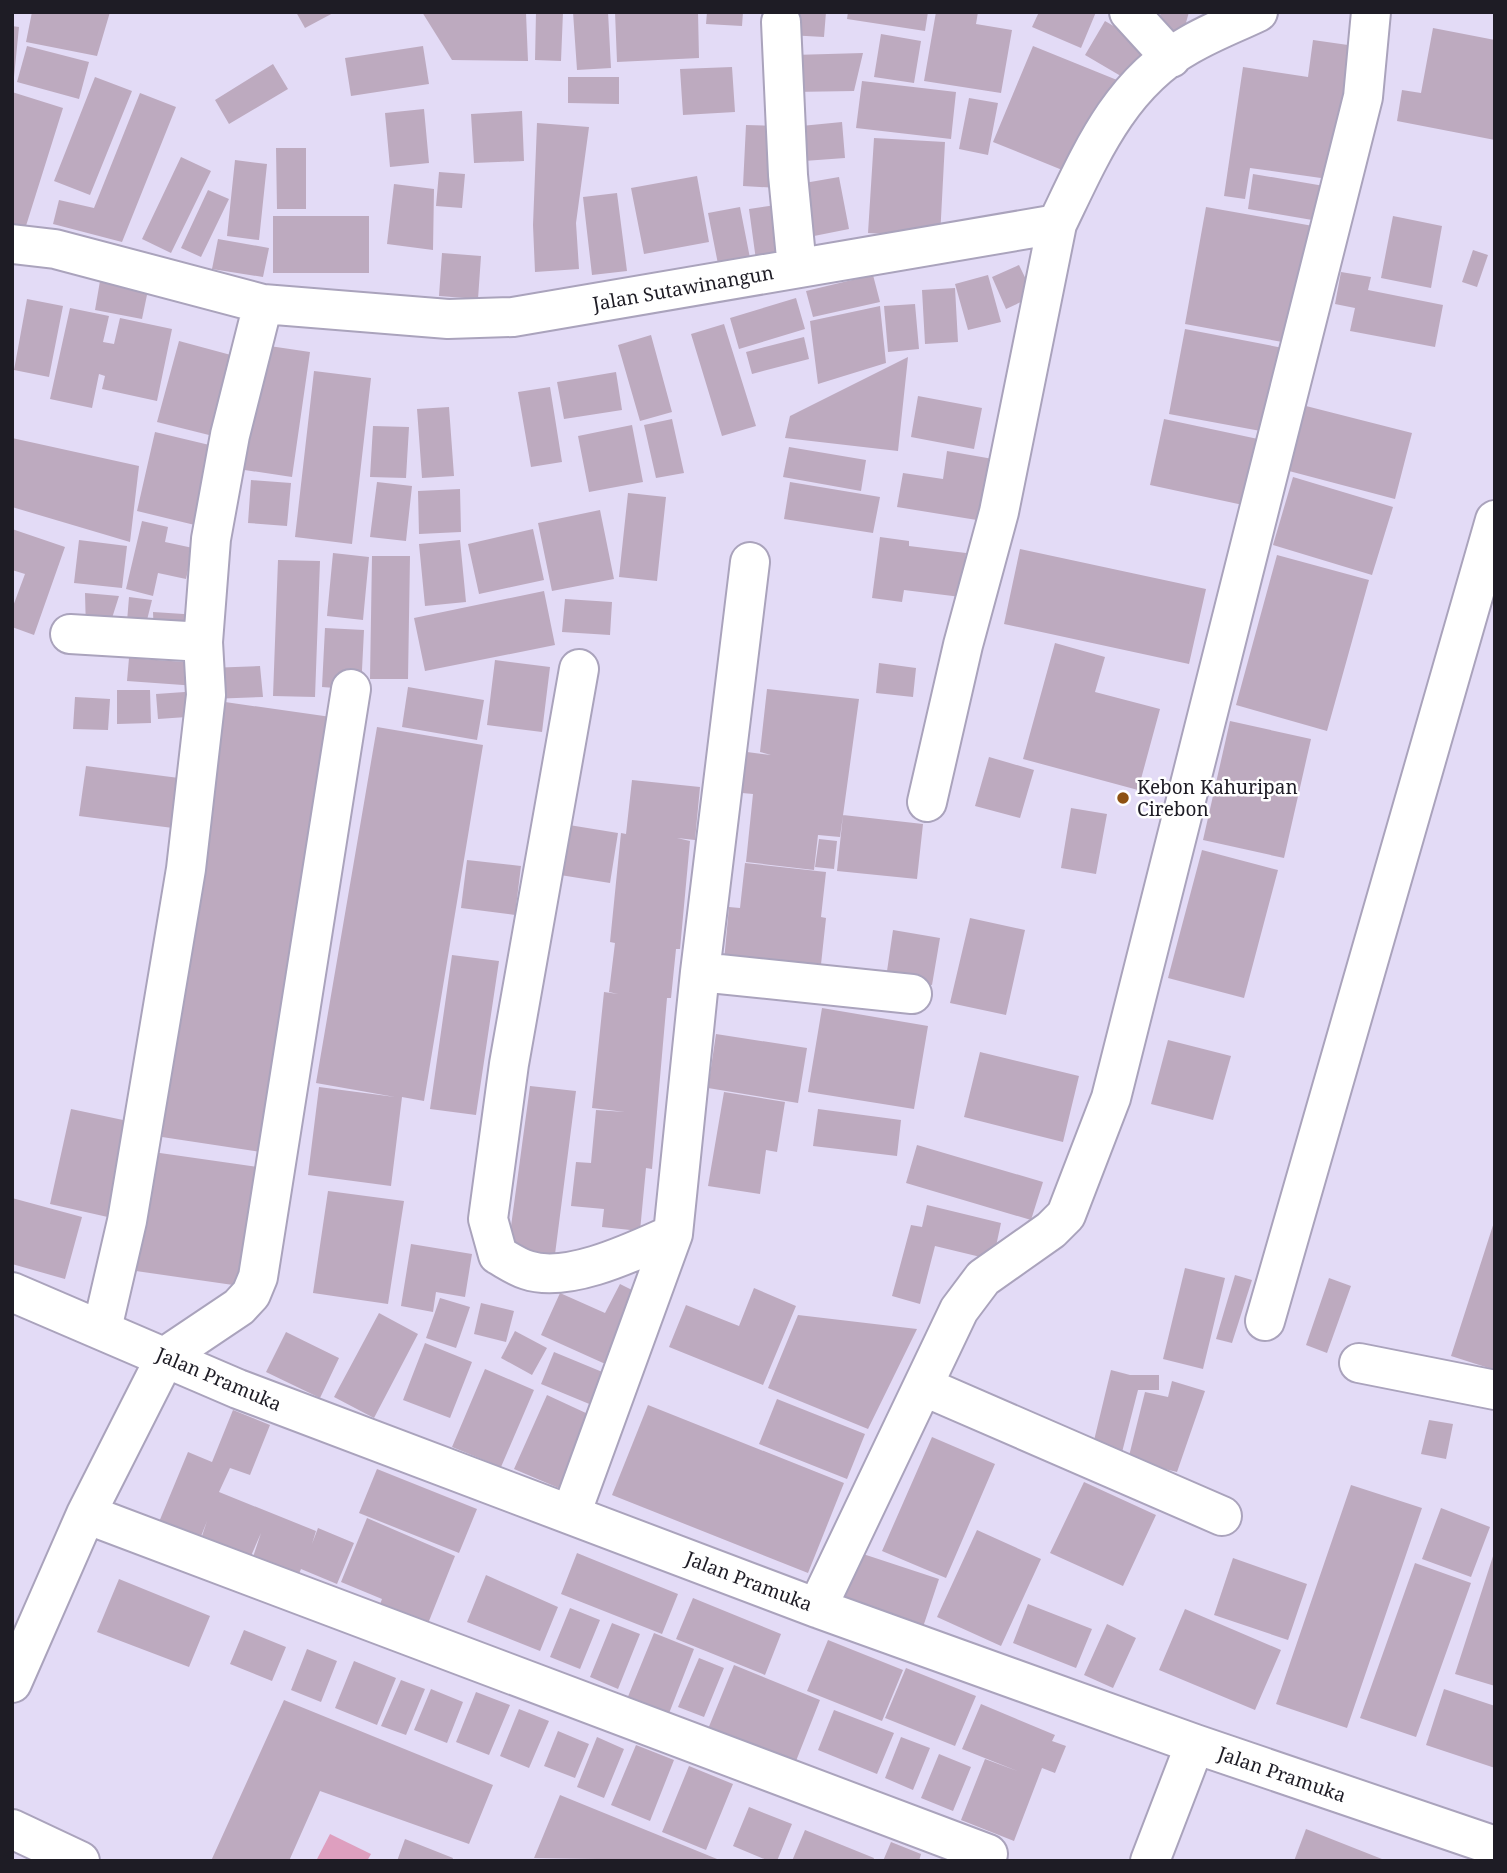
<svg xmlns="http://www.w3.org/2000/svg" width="1507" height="1873" viewBox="0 0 1507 1873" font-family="'Noto Serif',serif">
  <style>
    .green { fill: #de9fbf }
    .building { fill: #bdaabf }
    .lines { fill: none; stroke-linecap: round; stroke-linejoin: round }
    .minor-casing { stroke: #aaa3bc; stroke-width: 42 }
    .minor { stroke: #fff; stroke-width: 38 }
    .poi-dot { fill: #8e5112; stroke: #fff; stroke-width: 2.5 }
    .labels { text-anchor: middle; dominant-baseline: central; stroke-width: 5; stroke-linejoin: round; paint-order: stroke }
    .street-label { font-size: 19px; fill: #1e1c25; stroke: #fff }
    .poi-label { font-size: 19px; fill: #1e1c25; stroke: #fff; text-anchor: start }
  </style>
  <rect width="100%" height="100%" fill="#e3dbf6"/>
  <path class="green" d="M330,1834L371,1854L367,1861H316Z"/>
  <path class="building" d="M32,12H110L97,56L26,42Z
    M296,12H335L305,28Z
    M422,12L526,13L528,61L452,60Z
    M536,12H563L561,61L535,60Z
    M573,12H608L611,68L577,70Z
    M615,12H698L699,58L617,62Z
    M707,12H743L742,26L706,24Z
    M789,12H826L824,37L788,35Z
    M848,12H928L925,31L847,19Z
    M936,12H978L976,24L1012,30L1001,93L924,81Z
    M1039,12H1096L1081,48L1032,27Z
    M1161,12H1189L1180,44L1154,37Z
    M1105,21L1152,48L1131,82L1085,55Z
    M12,26L19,27L14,77H12Z
    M1433,28L1495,40V140L1397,121L1402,90L1421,93Z
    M881,34L921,41L914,83L874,77Z
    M1313,40L1355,46L1335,180L1250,168L1245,199L1224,196L1243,67L1308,77Z
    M27,46L89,62L79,99L17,82Z
    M423,46L429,84L351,96L345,58Z
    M1033,46L1117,80L1077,176L993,142Z
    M863,53L854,91L792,92L793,55Z
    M273,64L288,89L229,124L215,100Z
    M732,67L735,112L683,115L680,69Z
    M95,77L132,91L90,195L54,181Z
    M568,77H619V104L568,103Z
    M862,81L956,92L951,139L856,128Z
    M12,92L63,108L25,229L12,225Z
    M140,93L176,107L122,242L53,224L59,200L94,208Z
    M969,98L998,103L988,155L959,149Z
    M424,109L429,163L390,167L385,113Z
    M522,111L524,161L474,163L471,114Z
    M842,122L845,158L804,161L801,126Z
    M537,123L589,127L576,223L579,269L535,272L533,225Z
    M746,125L781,126L778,188L743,186Z
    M874,138L945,142L940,237L868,233Z
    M276,148H306V209H277Z
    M181,157L211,171L171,253L142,239Z
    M235,160L267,164L259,240L227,236Z
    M439,172L465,174L462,208L436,206Z
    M1253,174L1330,187L1324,222L1248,209Z
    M697,176L709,242L644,254L631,188Z
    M839,177L849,229L804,238L793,185Z
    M394,184L434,189L433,250L387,244Z
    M208,190L229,199L201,257L181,248Z
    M617,193L627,271L592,275L583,197Z
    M783,204L791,255L756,260L749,209Z
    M740,207L750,258L718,264L708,213Z
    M1206,207L1313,226L1293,344L1185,324Z
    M273,216H369V273H273Z
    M1393,216L1442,226L1431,288L1381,278Z
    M218,239L269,248L263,277L212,269Z
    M1473,250L1488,255L1477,287L1462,282Z
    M442,253L481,256L478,299L439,296Z
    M1019,265L1034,296L1006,309L992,277Z
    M1341,272L1371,277L1368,290L1443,305L1435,347L1350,331L1355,308L1335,304Z
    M873,275L880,302L813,317L806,291Z
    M988,275L1001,322L968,330L955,284Z
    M100,281L148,290L142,319L95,310Z
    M955,288L958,342L925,344L922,290Z
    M796,298L805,329L739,349L730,318Z
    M27,299L63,306L49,377L14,370Z
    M915,304L919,349L888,352L884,306Z
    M880,306L886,363L818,384L810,321Z
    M70,308L109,316L103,342L114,344L120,318L172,329L157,401L102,389L105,376L99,374L92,408L50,399Z
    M724,324L756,426L722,436L691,334Z
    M1185,329L1283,348L1266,432L1169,414Z
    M651,335L672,412L640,421L618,345Z
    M804,337L809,359L752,374L746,352Z
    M179,341L242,358L221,438L157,422Z
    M256,344L310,352L292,477L238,469Z
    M908,357L898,451L785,438L790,416Z
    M314,371L371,378L352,544L295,537Z
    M616,372L622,410L564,419L557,382Z
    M550,387L562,462L531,467L518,392Z
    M918,396L982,408L974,449L911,437Z
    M1306,406L1412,433L1395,499L1289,471Z
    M449,407L454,476L422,478L417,409Z
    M672,419L684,473L656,478L644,425Z
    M1164,419L1258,439L1243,505L1150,485Z
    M632,425L643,482L589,492L578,436Z
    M373,426L409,427L406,478L370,477Z
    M155,432L222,448L203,527L137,511Z
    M12,438L139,466L130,542L12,507Z
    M789,447L866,460L861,491L783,477Z
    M947,451L993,459L983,521L897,507L903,473L943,479Z
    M1293,477L1393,507L1372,575L1273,545Z
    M251,480L291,483L287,526L248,523Z
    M377,482L412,486L406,541L370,537Z
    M790,482L880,497L873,533L784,519Z
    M460,489L461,532L419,534L418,491Z
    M628,493L666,497L657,581L619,577Z
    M600,510L614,579L552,591L538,523Z
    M142,521L168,527L165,542L193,548L186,579L158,573L153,596L126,589Z
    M12,529L65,547L34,635L12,627V609L25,574L12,570Z
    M533,529L544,580L479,594L468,544Z
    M880,537L909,541V546L966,553L961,597L904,590L902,602L872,598Z
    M79,540L127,546L122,588L74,583Z
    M460,540L466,602L425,606L419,544Z
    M1020,549L1206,589L1189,664L1004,624Z
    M333,553L369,557L363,620L327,616Z
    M1277,555L1369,580L1327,731L1236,705Z
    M372,556H410L408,679H370Z
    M278,560L320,561L315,697L273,696Z
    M544,591L555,645L425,671L414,618Z
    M85,593L119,596L107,634L86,631Z
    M129,597L152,600L143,636L126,634Z
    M565,599L612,602L610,635L562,632Z
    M153,612L199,615L196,639L154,636Z
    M325,628L364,630L361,690L322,687Z
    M1055,643L1105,657L1095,692L1160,709L1138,790L1023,759Z
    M129,658L199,663L197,686L127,681Z
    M495,660L550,667L542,732L487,725Z
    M879,663L916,668L913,697L876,693Z
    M260,666L263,697L210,699L208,668Z
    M408,687L484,700L477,740L402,727Z
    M767,689L859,699L840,837L818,835L814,870L746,862L753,794L742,793L747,752L771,755L760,752Z
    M117,690H150L151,723L117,724Z
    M199,691L201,716L158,719L156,694Z
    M75,697L110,699L108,730L73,729Z
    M225,702L331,717L268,1153L162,1137Z
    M1230,721L1311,739L1284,858L1203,840Z
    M377,727L483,745L424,1101L402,1097L391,1186L308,1175L319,1087L395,1097L316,1083Z
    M989,757L1034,770L1020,818L975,806Z
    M86,766L179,778L173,828L79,816Z
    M632,780L700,787L695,840L677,838L690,841L680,949H676L671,998H667L652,1169L646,1168L640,1231L602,1227L604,1209L571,1206L576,1162L591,1163L596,1110L625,1112L592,1108L604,992L618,994L609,992L615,943L610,942L621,833L626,834Z
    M1071,808L1107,814L1096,874L1061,868Z
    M843,815L923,824L917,879L837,871Z
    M563,824L618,833L610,883L554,874Z
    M819,839L837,841L834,869L815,867Z
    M1202,850L1278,870L1244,998L1168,978Z
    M467,860L521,866L515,915L461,908Z
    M745,863L826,872L821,917L826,918L819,983L723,972L729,907L740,908Z
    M970,918L1025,930L1006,1015L950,1003Z
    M893,930L940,938L932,985L886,978Z
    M452,955L499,961L476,1115L430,1109Z
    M822,1008L928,1026L914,1109L808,1092Z
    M716,1034L807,1048L798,1103L708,1088Z
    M1168,1040L1231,1056L1213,1120L1151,1104Z
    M980,1052L1079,1076L1063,1142L964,1117Z
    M530,1086L576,1091L554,1262L507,1256Z
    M724,1092L785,1102L777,1152L766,1150L760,1194L708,1186Z
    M71,1109L142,1124L121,1220L50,1204Z
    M818,1109L901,1120L897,1156L813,1146Z
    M917,1145L1043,1182L1031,1220L906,1183Z
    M153,1152L264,1168L247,1287L136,1271Z
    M328,1191L404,1201L388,1304L313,1293Z
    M12,1198L82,1217L65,1279L12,1264Z
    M927,1205L1001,1223L993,1260L935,1246L920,1304L892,1296L911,1225L922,1227Z
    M1495,1219V1370L1451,1356Z
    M411,1244L472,1254L465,1297L436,1292L433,1312L401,1306Z
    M1185,1268L1225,1278L1203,1369L1163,1359Z
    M1235,1275L1252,1280L1232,1343L1216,1339Z
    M1329,1278L1351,1286L1327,1353L1306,1345Z
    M620,1284L640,1294L612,1367L541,1335L560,1293L605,1313Z
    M754,1288L796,1306L763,1385L669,1347L686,1305L739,1326Z
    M440,1298L470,1307L456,1348L426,1338Z
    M481,1303L514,1311L506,1342L474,1334Z
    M379,1313L418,1334L374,1418L334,1397Z
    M798,1315L917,1329L868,1429L768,1388Z
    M515,1331L547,1348L532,1375L501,1358Z
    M286,1332L339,1358L320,1398L266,1372Z
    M425,1343L472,1362L450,1418L403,1400Z
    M554,1352L612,1376L599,1408L541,1384Z
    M485,1369L534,1390L501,1467L452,1447Z
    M1111,1370L1130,1375H1159V1390H1138L1119,1464L1090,1457Z
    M1172,1381L1205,1391L1177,1472L1128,1460L1145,1392L1168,1397Z
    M547,1395L601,1420L568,1492L514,1469Z
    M777,1399L865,1434L847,1479L759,1444Z
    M648,1405L844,1483L808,1573L612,1495Z
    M233,1410L270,1425L250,1475L230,1468L219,1492L316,1531L312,1544L318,1528L354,1543L337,1584L301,1569L298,1576L253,1557L261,1533L251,1556L202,1536L207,1521L200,1539L159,1522L188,1452L212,1462Z
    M1429,1420L1453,1424L1446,1459L1421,1454Z
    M932,1437L995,1464L946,1578L882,1551Z
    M377,1469L477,1509L459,1553L359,1513Z
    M1084,1482L1156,1515L1123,1586L1050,1553Z
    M1351,1485L1422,1508L1347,1728L1276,1704Z
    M1441,1508L1490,1527L1471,1577L1422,1559Z
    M367,1518L455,1556L427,1626L379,1607L382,1599L341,1582Z
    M977,1530L1041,1559L1001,1646L937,1617Z
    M1495,1550V1686L1455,1674Z
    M857,1552L939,1579L923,1627L842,1600Z
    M577,1553L678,1594L662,1634L561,1594Z
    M1233,1558L1307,1584L1288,1640L1214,1615Z
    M1415,1563L1471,1583L1416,1737L1360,1718Z
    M486,1575L558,1607L540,1651L467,1622Z
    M119,1579L210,1616L189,1667L97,1632Z
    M693,1598L781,1634L765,1675L676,1639Z
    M1028,1604L1092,1629L1076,1668L1013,1643Z
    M570,1608L600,1620L580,1669L550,1657Z
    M1185,1609L1281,1650L1255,1710L1159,1670Z
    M612,1623L640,1634L618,1689L590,1677Z
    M1107,1624L1136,1638L1113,1688L1084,1675Z
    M244,1630L286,1647L272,1681L230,1664Z
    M654,1633L694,1649L668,1716L627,1699Z
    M828,1640L903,1670L882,1721L807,1691Z
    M307,1649L337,1661L321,1702L291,1690Z
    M699,1658L724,1668L704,1717L678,1707Z
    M354,1661L396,1678L377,1725L335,1708Z
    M734,1665L820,1700L796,1761L708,1729Z
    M906,1668L976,1696L955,1746L885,1718Z
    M401,1680L425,1689L406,1735L381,1726Z
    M431,1689L463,1702L447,1743L414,1730Z
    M1444,1689L1495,1706V1768L1426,1745Z
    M476,1692L510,1705L489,1755L456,1742Z
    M284,1700L493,1785L469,1844L320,1791L289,1861H211Z
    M981,1704L1055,1735L1052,1741L1066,1746L1055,1773L1042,1768L1014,1841L961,1820L985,1759L1020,1772L962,1749Z
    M519,1709L549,1721L529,1768L500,1756Z
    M834,1710L894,1733L877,1774L818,1750Z
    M558,1731L589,1744L575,1778L544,1766Z
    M597,1737L624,1749L604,1798L577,1787Z
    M901,1737L930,1748L913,1790L885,1778Z
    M636,1745L674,1760L650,1821L611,1805Z
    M939,1754L971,1767L953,1811L921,1798Z
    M689,1766L733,1784L706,1850L662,1832Z
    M560,1795L722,1861L534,1858Z
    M749,1807L792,1824L777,1861H769L733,1846Z
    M1306,1829L1387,1861H1294Z
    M805,1830L874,1858L873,1861H792Z
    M405,1839L453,1858L452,1861H397Z
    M891,1842L921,1854L919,1861H883Z"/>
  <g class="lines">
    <g class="minor-casing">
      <path id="minor" d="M1129,12L1171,58
        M781,22L788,175L797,268
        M12,244L55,249L263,304L448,319L513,317L1057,224C1090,156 1119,84 1189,45C1211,32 1235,23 1258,12
        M70,634L203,642
        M579,669L509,1064L488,1219L498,1255C507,1260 517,1267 527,1270C568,1284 635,1251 673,1234
        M927,802L963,645L999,512L1057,224
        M700,972L912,994
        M12,1292L238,1389L817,1608L1195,1744L1495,1846
        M1265,1321L1495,520
        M102,1329L127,1221L186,869L206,695L203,642L211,539L230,435L263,304
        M1359,1363L1495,1390
        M925,1387L1222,1516
        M86,1514L988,1854
        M571,1514L673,1234L700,972L750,562
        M817,1608L959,1310L983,1278L1051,1230L1066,1215L1111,1098L1363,97L1371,12
        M12,1683L86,1514L166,1356L239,1307L251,1294L258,1277L351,689
        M12,1829L80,1861
        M1150,1861L1195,1744"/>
    </g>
    <use href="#minor" class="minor"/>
  </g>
  <circle class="poi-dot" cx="1123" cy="798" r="7"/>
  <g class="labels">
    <g class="street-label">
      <text transform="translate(683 288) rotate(-10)">Jalan Sutawinangun</text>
      <text transform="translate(219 1379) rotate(23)">Jalan Pramuka</text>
      <text transform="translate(749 1581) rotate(21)">Jalan Pramuka</text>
      <text transform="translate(1282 1774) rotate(19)">Jalan Pramuka</text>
    </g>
    <g class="poi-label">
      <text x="1137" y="787">Kebon Kahuripan<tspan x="1137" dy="22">Cirebon</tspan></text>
    </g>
  </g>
  <rect width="1507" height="1873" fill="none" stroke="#1e1c25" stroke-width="28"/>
</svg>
